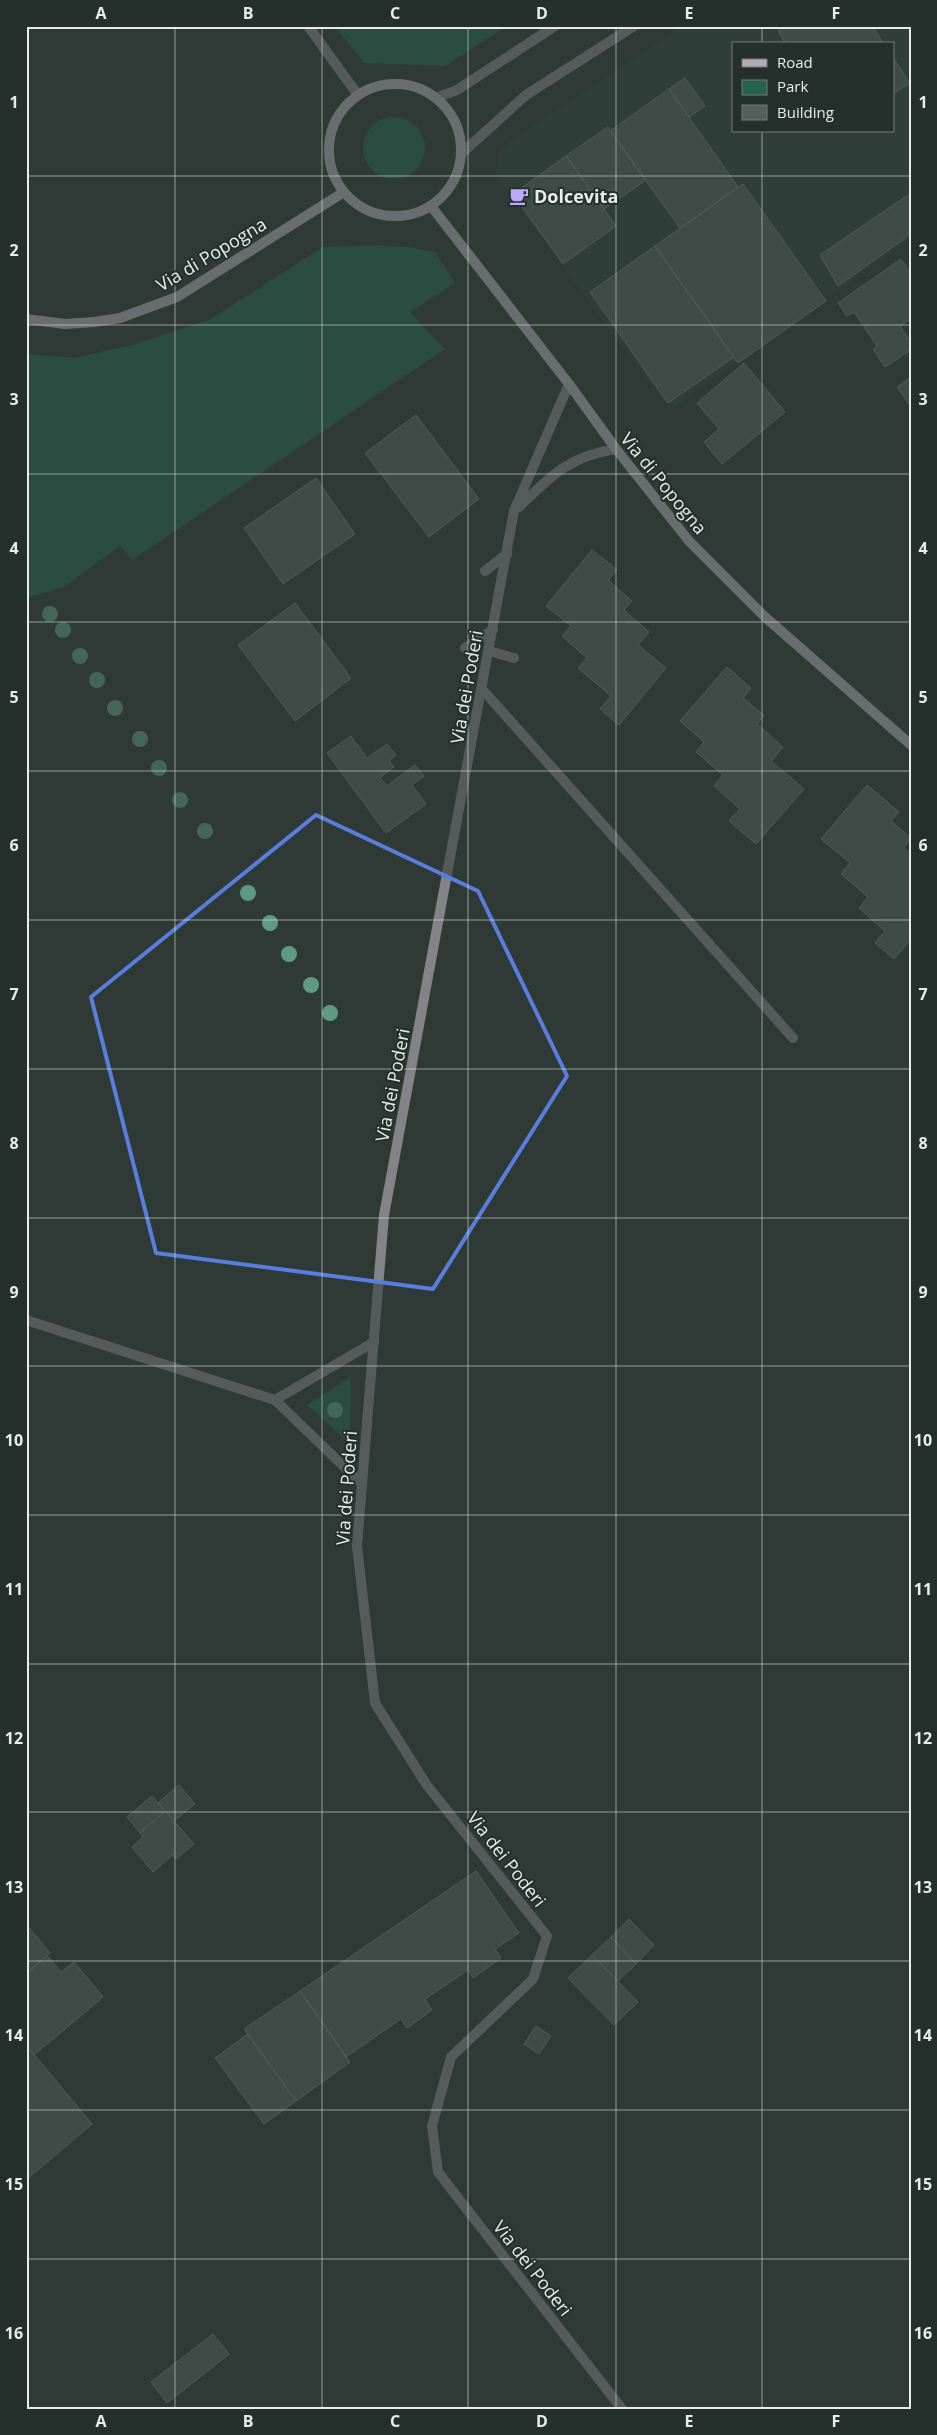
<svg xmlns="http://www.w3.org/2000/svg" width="937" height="2435" viewBox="0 0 937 2435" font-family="'Open Sans',sans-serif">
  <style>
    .built { fill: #30433b; fill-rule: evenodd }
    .green { fill: #27624e }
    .building { fill: #535f5a; stroke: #77837e }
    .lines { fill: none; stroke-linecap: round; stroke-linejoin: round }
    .service { stroke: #848388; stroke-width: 10 }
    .minor { stroke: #848388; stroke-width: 10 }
    .secondary { stroke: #aeadb5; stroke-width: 10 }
    .tree { fill: #609a84 }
    .marked { fill: none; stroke: #597edd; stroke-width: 4; stroke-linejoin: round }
    .grid { fill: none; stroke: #e6edea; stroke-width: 1; stroke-opacity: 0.55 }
    .labels { text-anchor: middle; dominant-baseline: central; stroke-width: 4; stroke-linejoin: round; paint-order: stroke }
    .poi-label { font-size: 18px; font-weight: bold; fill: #e6edea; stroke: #25302c; text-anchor: start }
    .street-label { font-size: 18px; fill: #e6edea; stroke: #25302c }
    .neatline { fill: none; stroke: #e6edea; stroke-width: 2 }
    .grid-label { font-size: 16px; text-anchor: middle; font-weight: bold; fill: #e6edea }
  </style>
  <rect width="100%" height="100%" fill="#2f3a36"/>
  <path class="built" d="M682,26H911V238L670,410L496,176L498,154L518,135ZM733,44H893V131H733Z"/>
  <path class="green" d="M335,26H507L445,66L364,63Z
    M363 148a31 31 0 1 1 62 0a31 31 0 1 1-62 0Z
    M370,245L408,247L435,252L455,283L410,312L445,349L132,560L120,546L64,587L26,598V354L74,358L132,345L209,320L323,247Z
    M351,1376L350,1444L307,1405Z"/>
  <path class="building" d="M786,26H872L884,44H786L778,31Z
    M893,58L910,83L893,94Z
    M685,78L705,106L689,117L669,89Z
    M669,89L738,187L680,228L610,131Z
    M608,127L646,180L604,209L566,156Z
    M566,156L616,226L563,264L513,194Z
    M743,184L826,301L738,363L655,246Z
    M911,193V234L838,286L820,255Z
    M655,246L734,357L668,403L590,292Z
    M901,259L911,273V319L900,326L911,342V350L885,367L873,349L877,346L854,312L847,316L838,303Z
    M744,363L785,412L722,464L704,442L719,429L697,403Z
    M911,377V407L897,387Z
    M416,415L479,499L429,537L365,453Z
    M316,478L355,534L283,584L244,528Z
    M592,550L617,570L608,580L632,601L624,610L649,632L638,645L666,668L619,725L600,709L611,696L578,668L587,658L562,636L571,626L546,606Z
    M295,603L351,678L295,721L238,645Z
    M727,667L751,688L743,698L764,715L757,724L783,747L771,761L804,789L756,844L729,821L740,809L714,786L723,775L696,752L704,742L680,721Z
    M351,736L367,758L387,744L396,755L389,761L394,767L380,778L387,786L415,765L424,776L412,785L426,804L386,833L327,753Z
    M867,785L899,812L891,821L911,838L904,848L911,854V939L894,959L875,943L885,931L859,908L868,897L841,874L850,863L821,839Z
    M179,1785L195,1804L174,1821L158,1803Z
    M152,1796L165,1811L140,1833L127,1817Z
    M165,1811L194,1844L176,1859L173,1855L153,1872L132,1847L143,1837L140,1833Z
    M476,1871L519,1933L495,1949L501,1958L473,1978L468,1970L425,1999L432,2010L407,2028L401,2019L346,2057L300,1991Z
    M629,1919L654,1945L636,1964L611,1937Z
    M26,1924L50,1953L26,1974Z
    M611,1937L636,1964L618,1981L592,1955Z
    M47,1955L61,1972L74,1962L103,1997L34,2055L26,2045V1974Z
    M592,1955L638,2002L614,2025L568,1978Z
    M300,1991L350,2062L296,2101L244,2029Z
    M536,2026L551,2036L539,2054L524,2044Z
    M248,2034L296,2101L264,2124L215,2058Z
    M26,2045L92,2124L26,2180Z
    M213,2334L229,2354L167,2403L151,2382Z"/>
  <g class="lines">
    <path class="service" d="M485,571L507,554
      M465,648L493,630
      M489,651L514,658
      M482,689L793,1038
      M26,1320L275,1400
      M362,1484L275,1400L374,1342"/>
    <path class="minor" d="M308,26L358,95
      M436,98L457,90L555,26
      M462,153L526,95L634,26
      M569,384L514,511L384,1215L357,1546L375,1703L426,1784L547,1936L533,1979L451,2057L432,2126L438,2172L622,2409
      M519,507C551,476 569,456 616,449"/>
    <path class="secondary" d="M329 150a66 66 0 1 1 132 0a66 66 0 1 1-132 0Z
      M431,206L569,384L616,449L689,541L764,616L911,745
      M26,319L65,324L94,322L120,318L177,297L344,192"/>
  </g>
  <g class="tree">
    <circle cx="50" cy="614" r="8"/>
    <circle cx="63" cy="630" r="8"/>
    <circle cx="80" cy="656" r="8"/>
    <circle cx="97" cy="680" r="8"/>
    <circle cx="115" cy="708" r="8"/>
    <circle cx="140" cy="739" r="8"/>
    <circle cx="159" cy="768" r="8"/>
    <circle cx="180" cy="800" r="8"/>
    <circle cx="205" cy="831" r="8"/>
    <circle cx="248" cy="893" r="8"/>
    <circle cx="270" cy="923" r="8"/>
    <circle cx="289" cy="954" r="8"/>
    <circle cx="311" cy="985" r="8"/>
    <circle cx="330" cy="1013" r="8"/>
    <circle cx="335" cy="1410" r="8"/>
  </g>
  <path d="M0 0H937V2435H0ZM316,815L478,891L567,1076L433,1289L156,1253L91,997Z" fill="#2f3a36" fill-opacity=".55" fill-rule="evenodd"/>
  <path class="marked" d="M316,815L478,891L567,1076L433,1289L156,1253L91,997Z"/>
  <path class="grid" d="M175,26V2409M322,26V2409M468,26V2409M616,26V2409M762,26V44M762,131V2409M26,176H911M26,325H911M26,474H911M26,622H911M26,771H911M26,920H911M26,1069H911M26,1218H911M26,1366H911M26,1515H911M26,1664H911M26,1812H911M26,1961H911M26,2110H911M26,2259H911"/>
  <defs>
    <g id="cafe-bare" transform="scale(1.5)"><path d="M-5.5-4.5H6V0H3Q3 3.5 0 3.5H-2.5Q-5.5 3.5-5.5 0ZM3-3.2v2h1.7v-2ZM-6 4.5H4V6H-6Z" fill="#bcaaf6" stroke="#25302c" stroke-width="2.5" paint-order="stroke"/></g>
  </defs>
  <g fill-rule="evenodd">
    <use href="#cafe-bare" x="519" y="196"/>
  </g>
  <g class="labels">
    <g class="poi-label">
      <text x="534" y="196">Dolcevita</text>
    </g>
    <g class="street-label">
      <text transform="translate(211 254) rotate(-31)">Via di Popogna</text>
      <text transform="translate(664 483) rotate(51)">Via di Popogna</text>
      <text transform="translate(466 687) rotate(-80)">Via dei Poderi</text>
      <text transform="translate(392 1085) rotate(-79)">Via dei Poderi</text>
      <text transform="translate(346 1488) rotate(-86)">Via dei Poderi</text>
      <text transform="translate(507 1859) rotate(52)">Via dei Poderi</text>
      <text transform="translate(533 2268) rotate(52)">Via dei Poderi</text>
    </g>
  </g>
  <rect width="937" height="2435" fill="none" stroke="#25302c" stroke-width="55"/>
  <rect x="732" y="42" width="162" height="90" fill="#25302c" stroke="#727c78"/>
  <rect x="742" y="59" width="25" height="8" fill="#aeadb5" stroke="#727c78"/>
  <text x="777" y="68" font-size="15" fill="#e6edea">Road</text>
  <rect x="742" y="80" width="25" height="15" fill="#27624e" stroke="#727c78"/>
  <text x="777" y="92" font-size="15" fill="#e6edea">Park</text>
  <rect x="742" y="105" width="25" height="15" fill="#535f5a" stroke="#727c78"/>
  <text x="777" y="118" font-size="15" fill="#e6edea">Building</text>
  <rect x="28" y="28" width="882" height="2380" class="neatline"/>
  <g class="grid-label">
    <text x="101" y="19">A</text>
    <text x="248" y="19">B</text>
    <text x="395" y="19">C</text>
    <text x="542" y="19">D</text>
    <text x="689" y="19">E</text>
    <text x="836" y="19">F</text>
    <text x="14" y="108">1</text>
    <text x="923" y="108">1</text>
    <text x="14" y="256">2</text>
    <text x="923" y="256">2</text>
    <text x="14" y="405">3</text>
    <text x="923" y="405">3</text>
    <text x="14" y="554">4</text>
    <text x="923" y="554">4</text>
    <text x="14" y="703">5</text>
    <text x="923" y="703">5</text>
    <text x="14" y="851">6</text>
    <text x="923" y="851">6</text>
    <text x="14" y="1000">7</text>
    <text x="923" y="1000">7</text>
    <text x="14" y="1149">8</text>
    <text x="923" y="1149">8</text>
    <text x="14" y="1298">9</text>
    <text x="923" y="1298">9</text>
    <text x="14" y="1446">10</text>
    <text x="923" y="1446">10</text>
    <text x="14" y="1595">11</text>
    <text x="923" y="1595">11</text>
    <text x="14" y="1744">12</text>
    <text x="923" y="1744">12</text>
    <text x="14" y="1893">13</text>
    <text x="923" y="1893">13</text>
    <text x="14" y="2041">14</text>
    <text x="923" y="2041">14</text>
    <text x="14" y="2190">15</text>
    <text x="923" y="2190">15</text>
    <text x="14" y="2339">16</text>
    <text x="923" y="2339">16</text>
    <text x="101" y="2427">A</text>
    <text x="248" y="2427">B</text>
    <text x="395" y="2427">C</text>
    <text x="542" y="2427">D</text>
    <text x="689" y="2427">E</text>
    <text x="836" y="2427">F</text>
  </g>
</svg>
